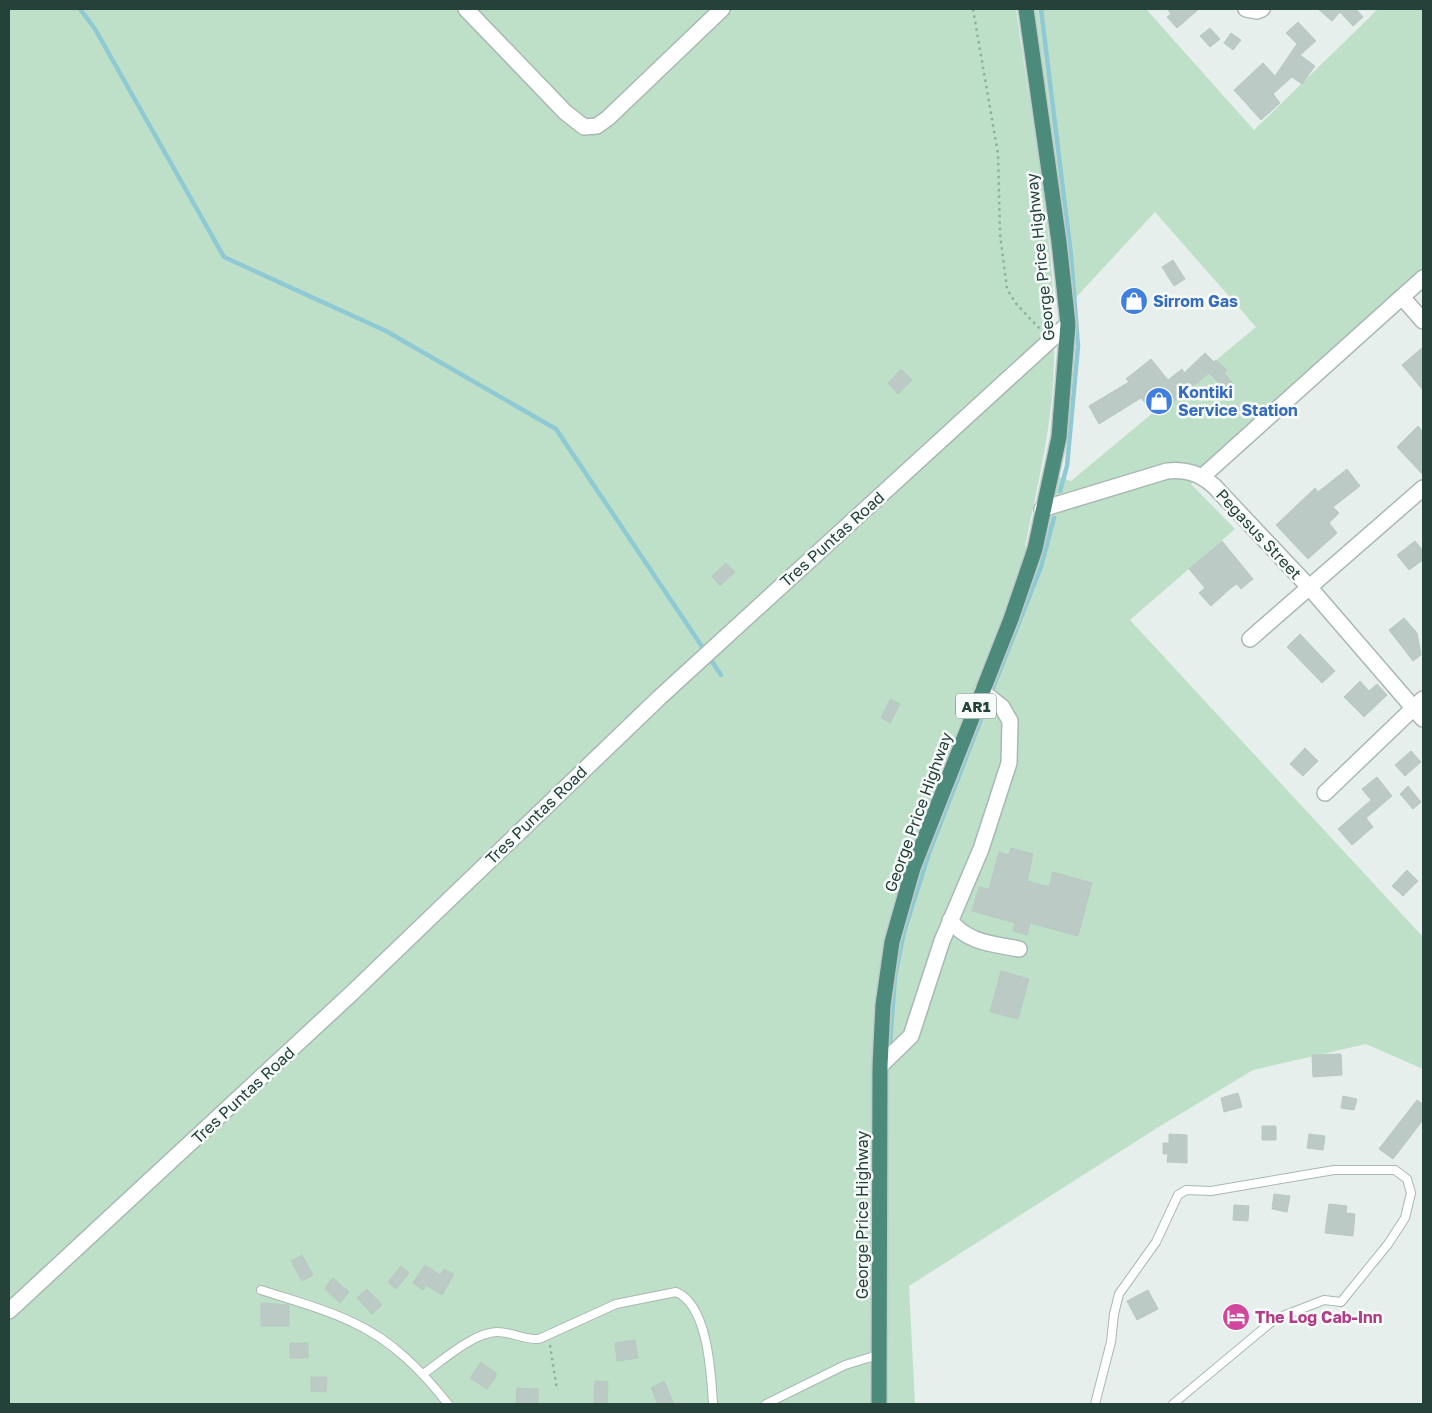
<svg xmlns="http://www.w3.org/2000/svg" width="1432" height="1413" viewBox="0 0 1432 1413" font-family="'Golos Text',sans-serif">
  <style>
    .green { fill: #bfe0c8 }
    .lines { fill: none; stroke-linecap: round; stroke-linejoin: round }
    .stream { stroke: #8ec9d4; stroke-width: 4.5 }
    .building { fill: #bbcac4; stroke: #b8c9c2 }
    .service-casing { stroke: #a8b8b2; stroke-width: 10 }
    .minor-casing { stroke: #a8b8b2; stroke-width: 18 }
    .tertiary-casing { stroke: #a8b8b2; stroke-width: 18 }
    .trunk-casing { stroke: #c2cac8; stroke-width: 18 }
    .path { stroke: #86b3a5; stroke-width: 2.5; stroke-dasharray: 2.5 4; stroke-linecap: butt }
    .service { stroke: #fff; stroke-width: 8 }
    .minor { stroke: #fff; stroke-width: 15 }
    .tertiary { stroke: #fff; stroke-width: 15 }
    .trunk { stroke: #4c8a7c; stroke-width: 15 }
    .labels { text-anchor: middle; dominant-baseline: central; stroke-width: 5; stroke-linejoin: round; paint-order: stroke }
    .shield { fill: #f7fbf9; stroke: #637a73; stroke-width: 1 }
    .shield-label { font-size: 15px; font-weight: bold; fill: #24423a }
    .street-label { font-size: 16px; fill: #24423a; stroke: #f7fbf9 }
    .shop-label { font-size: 16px; font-weight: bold; fill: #366cbe; stroke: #f7fbf9; text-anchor: start }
    .hotel-label { font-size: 16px; font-weight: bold; fill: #b23c85; stroke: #f7fbf9; text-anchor: start }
  </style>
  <rect width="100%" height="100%" fill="#e6efeb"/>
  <path class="green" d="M9,9H1016C1033,132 1061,260 1053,385C1049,440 1036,493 1025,546L1035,549L1042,555L1048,508L1057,476L1071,481L1256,327L1155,212L1070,304L1032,9H1146L1254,130L1378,9H1423V272L1191,484L1235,529L1130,620L1423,937V1069L1366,1044L1253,1070L1157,1128L909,1286L915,1404H9Z"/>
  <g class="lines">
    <path class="stream" d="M80,9L95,29L224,257L386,331L556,429L705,651
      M1041,9L1071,255L1078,346L1067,466L1060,491
      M709,657L721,675
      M991,693L1041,567L1054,518
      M890,1043L895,976L904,932L929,853L988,701"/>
  </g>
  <path class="building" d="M1167,9H1199L1177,28L1167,17L1171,14Z
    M1318,9H1356L1363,17L1353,26L1340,12L1332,21Z
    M1298,22L1316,41L1300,55L1315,66L1302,84L1292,77L1273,94L1280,103L1261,120L1234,90L1263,63L1275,76L1297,44L1286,33Z
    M1210,28L1220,39L1210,47L1200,36Z
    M1231,33L1241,40L1233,50L1224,43Z
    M1173,260L1185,279L1174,286L1162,267Z
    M1423,347V390L1402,365Z
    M1205,353L1214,362L1216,360L1227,370L1224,373L1234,384L1227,391L1209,373L1156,416L1141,398L1099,424L1089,406L1129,382L1126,379L1151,359L1168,380L1182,369L1184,373Z
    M901,369L912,380L898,394L888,383Z
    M1418,426L1423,432V475L1397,447Z
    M1347,469L1360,486L1333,507L1339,513L1329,523L1337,533L1308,559L1276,525L1315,488L1318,492Z
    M1222,541L1253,579L1241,589L1237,584L1232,587L1211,606L1199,593L1205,588L1189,569Z
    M1415,541L1423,551V560L1409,570L1397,555Z
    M726,563L735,572L720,586L712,576Z
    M1404,618L1417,633L1421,655L1413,661L1389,630Z
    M1300,634L1335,671L1322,683L1287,647Z
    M1360,681L1369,691L1377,684L1387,695L1364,717L1344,697Z
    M890,699L900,704L890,723L881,718Z
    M1305,748L1318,761L1303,776L1290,764Z
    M1411,751L1421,762L1405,776L1395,765Z
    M1377,777L1392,796L1366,818L1373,827L1352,845L1338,829L1371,800L1362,789Z
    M1408,786L1421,802L1413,809L1400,794Z
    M1011,848L1033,854L1027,881L1049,887L1053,872L1092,883L1078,936L1030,923L1027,935L1013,931L1015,923L972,911L979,887L989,889L999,852L1009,855Z
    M1407,870L1418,881L1403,896L1392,886Z
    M1001,971L1029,979L1018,1019L990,1012Z
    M1341,1054L1342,1075L1313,1077L1312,1055Z
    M1238,1093L1242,1107L1224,1112L1221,1098Z
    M1343,1096L1357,1099L1354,1110L1341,1108Z
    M1417,1100L1423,1104V1120L1393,1159L1379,1149Z
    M1262,1126H1276V1140H1262Z
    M1169,1134L1187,1135V1163L1167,1162L1168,1154H1163V1143H1169Z
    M1309,1134L1325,1136L1323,1150L1307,1148Z
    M1274,1194L1290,1196L1287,1212L1272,1209Z
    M1329,1204L1347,1206L1346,1213L1355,1214L1353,1236L1325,1233Z
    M1234,1205L1249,1206L1248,1221L1233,1220Z
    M302,1255L313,1275L302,1281L291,1261Z
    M425,1265L440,1275L444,1269L454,1274L442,1295L426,1285L423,1290L413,1283Z
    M401,1266L409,1273L396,1289L388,1282Z
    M333,1278L349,1292L340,1303L326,1290V1286Z
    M367,1289L382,1305L372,1314L357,1298Z
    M1148,1290L1158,1309L1137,1320L1127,1301Z
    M261,1303L289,1305V1326H261Z
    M635,1340L638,1358L617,1361L615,1343Z
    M290,1343H308V1358H290Z
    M481,1362L496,1373V1377L487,1389L470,1378Z
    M311,1377H327L326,1392L311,1391Z
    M595,1381L608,1382L607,1404L594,1403Z
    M664,1381L674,1404H658L651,1388Z
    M517,1388L538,1389V1404H516Z"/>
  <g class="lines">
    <g class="service-casing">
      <path id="service" d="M261,1290C291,1300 323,1308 352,1322C392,1340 422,1371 448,1404
        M423,1374C442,1361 474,1332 497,1332C511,1332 525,1340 539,1339L616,1304L676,1292C708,1305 711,1373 713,1404
        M766,1404L845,1365L878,1355
        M1095,1404L1111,1342L1114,1314L1119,1294L1156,1242L1178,1195L1186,1190L1211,1191L1334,1170H1395L1407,1179L1411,1193L1405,1218L1388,1244L1341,1302L1324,1300L1275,1319L1173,1404"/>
    </g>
    <g class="minor-casing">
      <path id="minor" d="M466,9L565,112L584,127L597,126L608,118L722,9
        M1246,9L1257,11L1262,9
        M1402,297L1423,321
        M1250,639L1423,488
        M1325,793L1423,699
        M950,920C967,943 993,944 1019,949
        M880,1066L911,1036L942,941L981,849L1009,763L1010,721L1002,707L982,691
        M9,1311L353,992L660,697L1068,324"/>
    </g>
    <g class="tertiary-casing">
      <path id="tertiary" d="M1203,476L1423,278
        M1042,509L1167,471C1186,469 1199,473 1214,486L1310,588L1423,719"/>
    </g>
    <g class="trunk-casing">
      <path id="trunk" d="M879,1404L880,1066L883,1005L892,942L913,868L1011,619L1035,549L1059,437L1068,324L1059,242L1026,9"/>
    </g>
    <path class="path" d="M973,9L998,154L1000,234L1007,289L1017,305L1041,330
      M550,1345L557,1390"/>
    <use href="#service" class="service"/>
    <use href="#minor" class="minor"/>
    <use href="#tertiary" class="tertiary"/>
    <use href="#trunk" class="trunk"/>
  </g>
  <defs>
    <g id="shop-disc" transform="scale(1.4375)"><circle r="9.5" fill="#3f7fe0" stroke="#f7fbf9"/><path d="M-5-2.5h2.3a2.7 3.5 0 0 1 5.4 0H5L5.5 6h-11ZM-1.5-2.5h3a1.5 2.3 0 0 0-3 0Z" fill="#fff"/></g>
    <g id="hotel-disc" transform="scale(1.4375)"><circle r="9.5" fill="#d1479c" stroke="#f7fbf9"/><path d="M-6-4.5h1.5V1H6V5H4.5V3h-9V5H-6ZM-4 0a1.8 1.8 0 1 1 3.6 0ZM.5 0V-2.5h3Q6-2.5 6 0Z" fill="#fff"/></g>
  </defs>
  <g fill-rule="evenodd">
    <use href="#shop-disc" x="1134" y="301"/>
    <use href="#shop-disc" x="1159" y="401"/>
    <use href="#hotel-disc" x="1236" y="1317"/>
  </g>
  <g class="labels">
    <rect class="shield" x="956" y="693.5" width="40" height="25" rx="4"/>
    <g class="shield-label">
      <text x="976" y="706">AR1</text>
    </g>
    <g class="street-label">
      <text transform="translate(1040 257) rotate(-96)">George Price Highway</text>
      <text transform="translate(1259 534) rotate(47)">Pegasus Street</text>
      <text transform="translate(832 539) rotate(-42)">Tres Puntas Road</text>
      <text transform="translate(918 812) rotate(-70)">George Price Highway</text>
      <text transform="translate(536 815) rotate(-44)">Tres Puntas Road</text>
      <text transform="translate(243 1095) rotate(-43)">Tres Puntas Road</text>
      <text transform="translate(862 1215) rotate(-90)">George Price Highway</text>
    </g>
    <g class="shop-label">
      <text x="1153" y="301">Sirrom Gas</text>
      <text x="1178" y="392">Kontiki<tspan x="1178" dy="18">Service Station</tspan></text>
    </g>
    <g class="hotel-label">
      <text x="1255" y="1317">The Log Cab-Inn</text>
    </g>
  </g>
  <rect width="1432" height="1413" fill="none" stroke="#24423a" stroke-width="20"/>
</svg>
